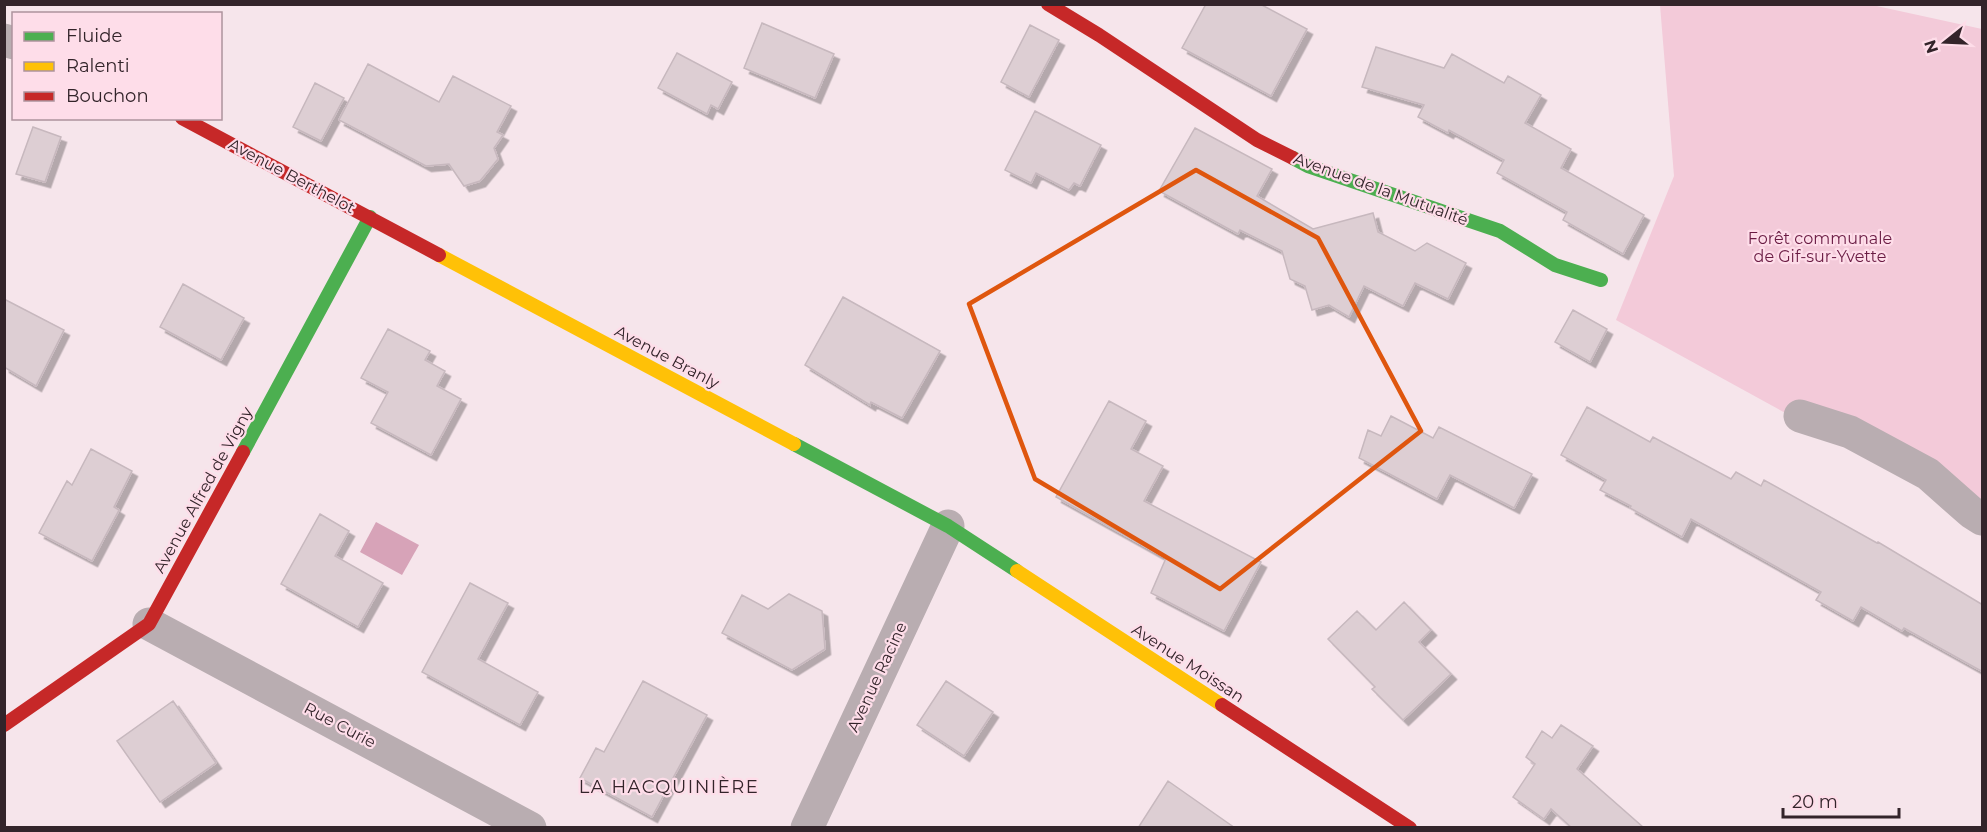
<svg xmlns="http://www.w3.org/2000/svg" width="1987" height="832" viewBox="0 0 1987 832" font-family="Montserrat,sans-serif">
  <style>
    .green { fill: #f3cad9 }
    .water { fill: #d7a3b8 }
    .building { fill: #ddced3; stroke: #c7b8be; stroke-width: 1.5; filter: url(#shadow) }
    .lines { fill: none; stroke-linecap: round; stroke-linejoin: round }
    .street { stroke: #b9adb1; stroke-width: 33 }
    .fast { stroke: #4caf50; stroke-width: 14 }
    .slow { stroke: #ffc107; stroke-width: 14 }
    .jam { stroke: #c62828; stroke-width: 14 }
    .marked { fill: none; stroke: #df560e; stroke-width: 4.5; stroke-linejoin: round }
    .labels { text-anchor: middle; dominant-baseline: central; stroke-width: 4.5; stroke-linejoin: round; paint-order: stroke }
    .street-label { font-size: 16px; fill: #33242a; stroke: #fedde9 }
    .park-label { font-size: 16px; fill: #6a1b43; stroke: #fedde9 }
    .neighbourhood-label { font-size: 18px; letter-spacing: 1.5px; fill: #33242a; stroke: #fedde9 }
  </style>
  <defs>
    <filter id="shadow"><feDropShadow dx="5.5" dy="5.5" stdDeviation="0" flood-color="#0004"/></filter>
  </defs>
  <rect width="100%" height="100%" fill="#f6e5eb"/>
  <path class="green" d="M1660,5H1872L1982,29V521L1616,320L1674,176Z"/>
  <path class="water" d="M376,522L419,545L402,575L360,552Z"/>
  <path class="building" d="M1206,4H1260L1307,29L1271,96L1182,48Z
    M762,23L834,54L815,98L744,68Z
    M1030,25L1059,40L1029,97L1001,82Z
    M1376,47L1444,68L1452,54L1504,83L1508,76L1541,95L1525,123L1571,149L1561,168L1644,215L1623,254L1563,220L1567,212L1497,173L1504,160L1449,130L1448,133L1418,117L1424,105L1362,87Z
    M677,53L732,82L718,109L711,105L707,114L658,88Z
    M368,64L439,102L453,76L511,106L497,132L503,135L494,148L498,159L480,181L464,186L449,164L426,166L339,120Z
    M315,83L344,98L321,141L293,127Z
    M1035,111L1101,145L1080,186L1074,183L1069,190L1036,173L1031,183L1005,170Z
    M33,127L61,137L45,182L16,174Z
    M1195,128L1272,169L1257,196L1313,229L1373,213L1378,232L1415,251L1427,243L1466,263L1448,299L1415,283L1403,306L1364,286L1349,317L1329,305L1312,310L1305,286L1290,279L1282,251L1240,230L1238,234L1159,191Z
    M183,284L244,318L221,360L160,327Z
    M843,297L940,351L902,418L871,402L870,405L805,365Z
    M4,299L64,330L36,386L4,367Z
    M1573,310L1607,329L1590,362L1555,342Z
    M388,329L430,351L425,360L445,371L437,386L461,399L431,455L371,423L388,392L361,378Z
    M1109,401L1146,421L1131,449L1163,466L1144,501L1261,562L1224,631L1151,593L1166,558L1056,497Z
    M1587,407L1650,442L1653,437L1731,479L1736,472L1761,486L1764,480L1877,543L1878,542L1983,605V672L1904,628L1902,631L1861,607L1853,621L1816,600L1821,592L1691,519L1682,537L1630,508L1631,506L1600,490L1606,480L1561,455Z
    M1391,416L1433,438L1439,427L1532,474L1514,508L1450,475L1437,499L1359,458L1368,430L1381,436Z
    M91,449L132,471L114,507L119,510L92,561L39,533L67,481L72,485Z
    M320,514L349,531L335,556L383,583L358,627L281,584Z
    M470,583L508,603L478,659L538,692L520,725L422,672Z
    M789,594L822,611L825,649L792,670L722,633L742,595L768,609Z
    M1404,602L1431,630L1419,642L1451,674L1403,720L1372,689L1375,687L1328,639L1357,611L1376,630Z
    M643,681L707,715L652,817L580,778L596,748L604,752Z
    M946,681L993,712L964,756L917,725Z
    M173,701L216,763L160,802L117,741Z
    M1561,725L1593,746L1577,769L1644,828H1572L1551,809L1544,819L1513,797L1535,764L1526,757L1542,731L1552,738Z
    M1168,781L1235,828H1138Z"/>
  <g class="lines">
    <path class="street" d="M4,40L14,43
      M1800,416L1850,432L1928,474L1971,512L1982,519
      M149,624L530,828
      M807,828L948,526"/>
    <path class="fast" d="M1293,158L1308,166L1500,231L1555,265L1601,280
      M794,444L948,526L1017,571
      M243,452L370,217"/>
    <path class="slow" d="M439,255L794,444
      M1017,571L1222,705"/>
    <path class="jam" d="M1048,4L1099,35L1257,140L1293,158
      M182,118L439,255
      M1222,705L1410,828
      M4,725L149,624L243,452"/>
  </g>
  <path class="marked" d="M1196,170L1318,238L1421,431L1220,589L1035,479L969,304Z"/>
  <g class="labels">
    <g class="street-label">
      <text transform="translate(292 176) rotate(28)">Avenue Berthelot</text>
      <text transform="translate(1381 189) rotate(20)">Avenue de la Mutualité</text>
      <text transform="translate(667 357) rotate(28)">Avenue Branly</text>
      <text transform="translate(203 490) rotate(-61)">Avenue Alfred de Vigny</text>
      <text transform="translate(1188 663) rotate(33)">Avenue Moissan</text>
      <text transform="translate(877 677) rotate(-65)">Avenue Racine</text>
      <text transform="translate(340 725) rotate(28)">Rue Curie</text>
    </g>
    <g class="park-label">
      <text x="1820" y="238">Forêt communale<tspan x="1820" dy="18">de Gif-sur-Yvette</tspan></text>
    </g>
    <g class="neighbourhood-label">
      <text x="669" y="787">LA HACQUINIÈRE</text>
    </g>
  </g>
  <rect width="1987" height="832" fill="none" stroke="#33242a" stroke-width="12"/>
  <rect x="12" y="12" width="210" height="108" fill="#fedde9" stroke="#ad939d" stroke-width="1.5"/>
  <rect x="24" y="32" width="30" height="9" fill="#4caf50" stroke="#ad939d" stroke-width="1.5"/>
  <text x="66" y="42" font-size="18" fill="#33242a">Fluide</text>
  <rect x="24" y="62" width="30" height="9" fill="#ffc107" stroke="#ad939d" stroke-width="1.5"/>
  <text x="66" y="72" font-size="18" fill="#33242a">Ralenti</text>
  <rect x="24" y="92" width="30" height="9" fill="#c62828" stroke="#ad939d" stroke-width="1.5"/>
  <text x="66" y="102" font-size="18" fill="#33242a">Bouchon</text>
  <g transform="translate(1945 42) rotate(252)" stroke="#fedde9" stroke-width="4.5" paint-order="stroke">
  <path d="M0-4.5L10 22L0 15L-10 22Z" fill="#33242a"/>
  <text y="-9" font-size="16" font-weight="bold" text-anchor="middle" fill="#33242a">N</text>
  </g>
  <path d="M1783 808v9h116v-9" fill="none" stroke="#33242a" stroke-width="3"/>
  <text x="1792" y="808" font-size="18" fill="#33242a" stroke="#fedde9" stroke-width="4.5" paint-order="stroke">20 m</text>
</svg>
